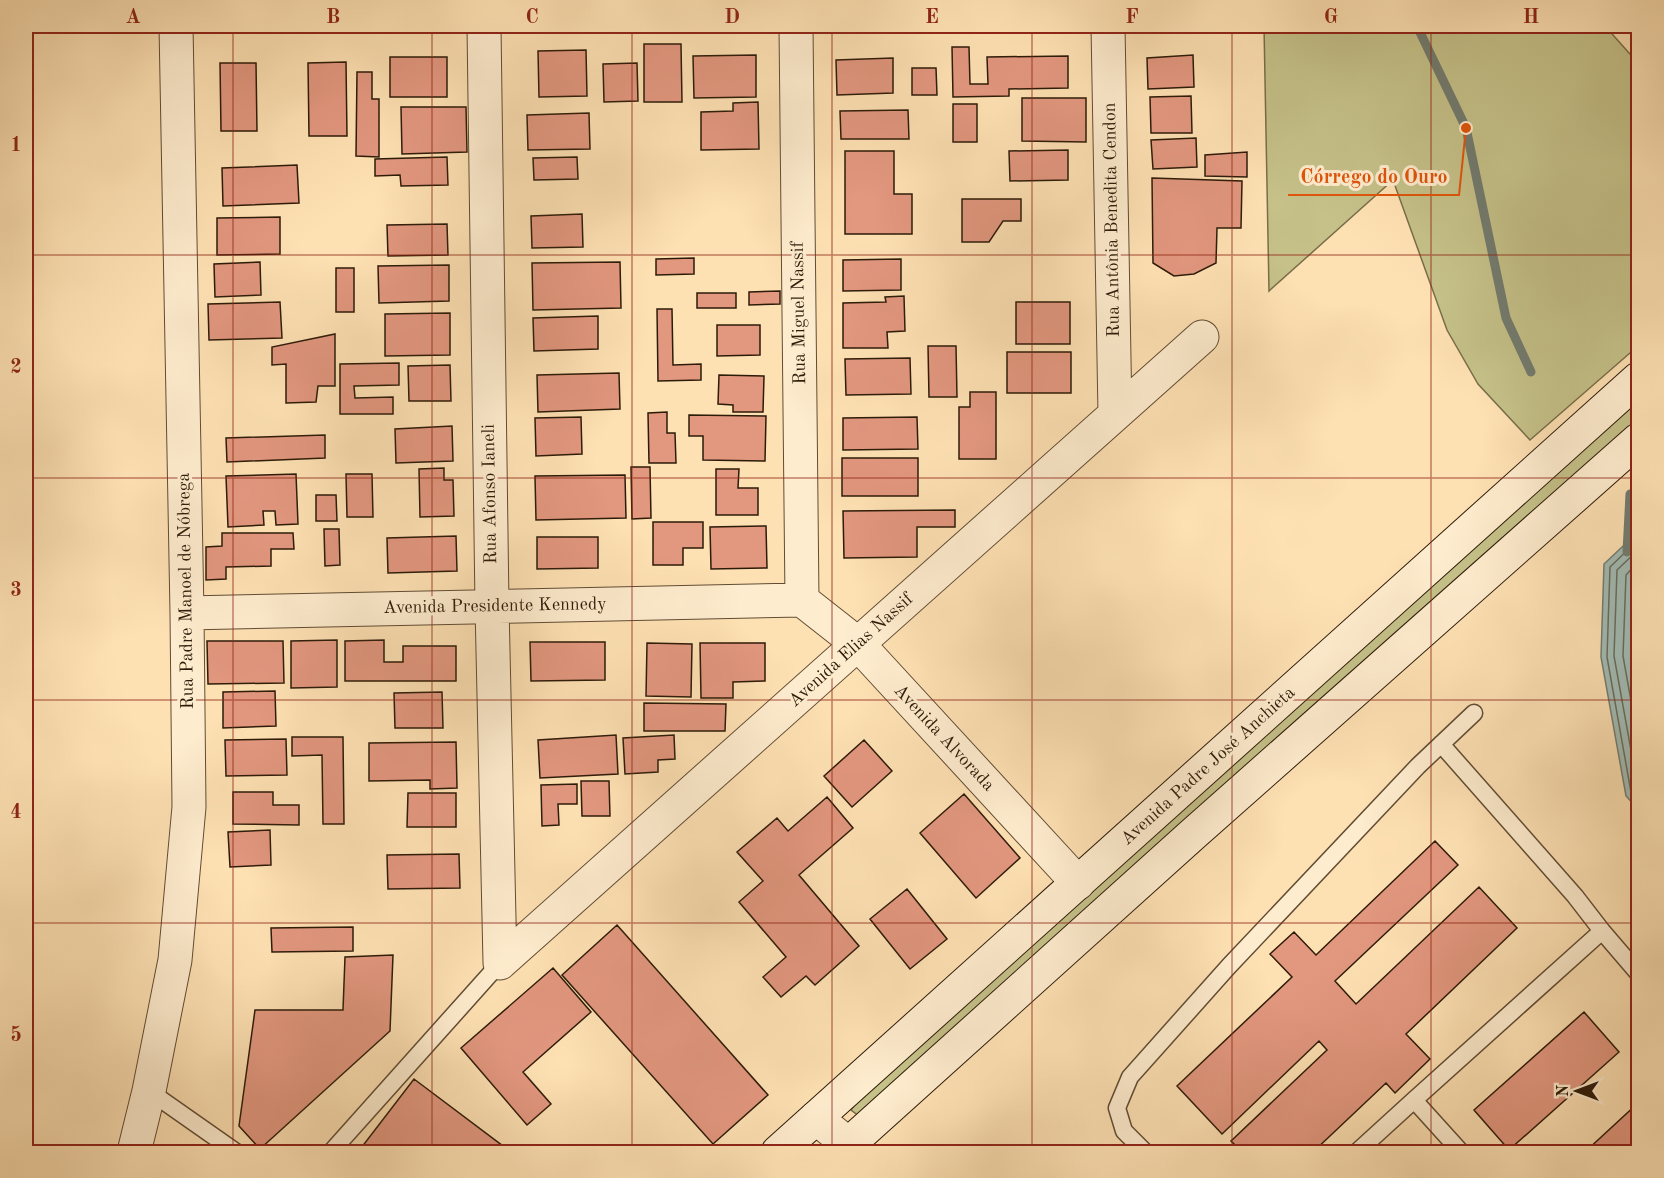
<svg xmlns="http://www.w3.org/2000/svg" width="1664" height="1178" viewBox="0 0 1664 1178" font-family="'Old Standard TT',serif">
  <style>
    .green { fill: #c5c189; stroke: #796e49; stroke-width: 1.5 }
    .water { fill: #a2bcb5; stroke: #737c70; stroke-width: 1.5 }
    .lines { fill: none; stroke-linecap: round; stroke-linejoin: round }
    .shore { stroke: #686c5f; stroke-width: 1.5 }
    .stream { stroke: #737c70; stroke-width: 9 }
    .building { fill: #e2977f; stroke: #2d1b09; stroke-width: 1.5 }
    .service-casing { stroke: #614c34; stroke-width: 19 }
    .minor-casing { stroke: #614c34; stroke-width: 35 }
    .secondary-casing { stroke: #2d1b09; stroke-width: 35 }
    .service { stroke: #feecce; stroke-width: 16 }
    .minor { stroke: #feecce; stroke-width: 33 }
    .secondary { stroke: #feecce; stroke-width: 33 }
    .grid { fill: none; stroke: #8f2418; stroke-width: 1.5; stroke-opacity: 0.55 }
    .labels { text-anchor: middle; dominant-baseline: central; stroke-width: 6; stroke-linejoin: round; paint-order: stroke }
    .street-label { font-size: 18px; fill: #2d1b09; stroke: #feecce }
    .leader { fill: none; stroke: #df560c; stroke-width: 2 }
    .callout-dot { fill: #df560c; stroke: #feecce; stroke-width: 2 }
    .callout-label { font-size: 20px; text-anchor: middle; font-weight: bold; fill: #df560c; stroke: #feecce; stroke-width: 6; stroke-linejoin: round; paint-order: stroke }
    .neatline { fill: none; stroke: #8f2418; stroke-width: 2 }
    .grid-label { font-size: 20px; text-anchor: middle; font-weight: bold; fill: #8f2418 }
  </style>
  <rect width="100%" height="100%" fill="#fee1b3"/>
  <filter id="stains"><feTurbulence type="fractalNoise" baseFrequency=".00333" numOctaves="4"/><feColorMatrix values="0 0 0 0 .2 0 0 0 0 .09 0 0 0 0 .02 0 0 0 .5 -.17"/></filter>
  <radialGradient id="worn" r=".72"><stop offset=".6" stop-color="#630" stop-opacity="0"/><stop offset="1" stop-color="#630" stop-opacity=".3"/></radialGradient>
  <path class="green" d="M1264,26H1605L1638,63V346L1530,440L1478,384L1447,330L1393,180L1269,291Z
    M1638,398V420L867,1110L859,1116L851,1110L857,1101Z"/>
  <path class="water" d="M1638,532V809L1626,796L1601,657L1604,564Z"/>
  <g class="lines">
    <path class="shore" d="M1638,540L1610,567L1607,657L1631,792L1638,800
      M1638,550L1617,570L1614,656L1638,789
      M1638,562L1626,575L1623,656L1638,740"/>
    <path class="stream" d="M1417,26L1466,128L1506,318L1531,372
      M1627,552L1630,494"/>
  </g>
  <path class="building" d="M644,44H681L682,102H644Z
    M952,47H969L970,84H988L987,57L1068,56V88L1009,89V96L953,97Z
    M586,50L587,96L539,97L538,51Z
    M756,55V97L694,98L693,56Z
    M1193,55L1194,87L1148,89L1147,58Z
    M390,57H447V97H390Z
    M893,58V93L837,95L836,60Z
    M346,62L347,136H309L308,63Z
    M220,63H256L257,131H221Z
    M637,63L638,101L604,102L603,64Z
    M912,68H936L937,95H912Z
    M357,72H372V99H379V157L356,156Z
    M1191,96L1192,133H1151L1150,97Z
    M1022,98H1086V142L1022,141Z
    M758,102L759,149L701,150V112L733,111V103Z
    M953,104H977V142H953Z
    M401,107H466L467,152L402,154Z
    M908,110L909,139H841L840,111Z
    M589,113L590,149L528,150L527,115Z
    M1196,138L1197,167L1153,169L1151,140Z
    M1068,150V180L1010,181L1009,151Z
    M845,151H894V194H912V234H845Z
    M1247,152V177L1205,176V155Z
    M447,157L448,185L401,186L400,175L375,176V159Z
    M577,157L578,179L534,180L533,158Z
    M297,165L299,203L223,206L222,168Z
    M1152,178L1242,181L1241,228H1217L1216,263L1194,274L1174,276L1153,263Z
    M962,199H1021V221H1003L989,242H962Z
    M582,214L583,247L532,248L531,216Z
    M280,217V254L217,255V218Z
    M447,224L448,255L388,256L387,225Z
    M694,258V274L656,275V259Z
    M901,259V290L843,291V260Z
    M260,262L261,295L215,297L214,264Z
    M620,262L621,308L533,310L532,263Z
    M449,265V301L379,303L378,266Z
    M336,268H354V312H336Z
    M780,291V304L749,305V292Z
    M697,293H736V308H697Z
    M904,296L905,331L887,332L888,348H843V303L886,302L885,297Z
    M280,302L282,338L209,340L208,304Z
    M1016,302H1070V344H1016Z
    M657,309H672L673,365L701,364V380L658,381Z
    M450,313V355L385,356V314Z
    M598,316V349L534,351L533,318Z
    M717,325H760V355L717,356Z
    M335,334V386H318L316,402L286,403V364L272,365V347Z
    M928,346H956L957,397H929Z
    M1007,352H1071V393H1007Z
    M910,358L911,394L846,395L845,359Z
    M399,363V385L354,386L355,398L393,397V414H340V364Z
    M450,365L451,401H409L408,366Z
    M619,373L620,409L538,412L537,375Z
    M719,375L764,376L763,412H733V405L718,404Z
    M970,392H996V459H959V407H970Z
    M667,412V433H675L676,463H649L648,413Z
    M689,415L766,416L765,461L703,460V436H689Z
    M581,417L582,454L536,456L535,418Z
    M917,417L918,449L843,450V418Z
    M452,426L453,461L396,463L395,429Z
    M325,435V458L227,462L226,438Z
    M842,458H918V496H842Z
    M631,467H650L651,518L632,519Z
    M444,468V480H453L454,516L420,517L419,469Z
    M716,469H739L738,488H758V515H716Z
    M296,474L298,524L276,525L275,511H263L264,525L228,527L226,476Z
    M346,474H372L373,517H347Z
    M625,475L626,518L536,520L535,476Z
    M316,495H336L337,521H316Z
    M955,510V527H917V557L844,558L843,511Z
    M653,522H703V548H683V565H653Z
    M766,526L767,568L711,569L710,527Z
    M324,529H339L340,565L325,566Z
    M222,533H293L294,549H271V566L226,567V579L206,580V547L222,546Z
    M456,536L457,571L388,573L387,538Z
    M537,537H598V568L537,569Z
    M337,640V687L291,688V641Z
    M384,640V662H403V646H456V681H345V641Z
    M207,641H283L284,683L208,684Z
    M530,642H605V680L531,681Z
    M647,643L692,644L691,697L646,696Z
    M700,643H765V681L733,682V698H701Z
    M275,691L276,726L223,728V692Z
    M442,692L443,728H395L394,693Z
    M644,703L726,704L725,731H644Z
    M616,735L618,774L540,778L538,740Z
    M674,735L675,759L658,760V772L625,774L623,738Z
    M292,737H343L344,824H323L322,755L292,756Z
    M286,739L287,775L226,776L225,740Z
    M864,740L892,771L852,807L824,776Z
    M456,742L457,788L430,789V780L369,781V743Z
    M581,781H609L610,816H582Z
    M577,784V804H558L559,825L542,826L541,785Z
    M233,792H273V805H299V825L233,824Z
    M408,793H456V827H407Z
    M964,794L1020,858L976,898L920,833Z
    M827,797L853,828L799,875L859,946L815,985L806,976L781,997L763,977L786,957L739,902L763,881L737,852L777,818L788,831Z
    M270,830L271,865L230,867L228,832Z
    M1435,841L1458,865L1335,981L1356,1004L1479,887L1517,928L1406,1034L1430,1059L1395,1093L1386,1083L1313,1152H1242L1231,1141L1327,1050L1319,1041L1222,1134L1177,1086L1292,977L1270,954L1294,932L1316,955Z
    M459,854L460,888L388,889L387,855Z
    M907,889L947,939L910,969L870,919Z
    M617,925L768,1095L713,1144L562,975Z
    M353,927V951L272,952L271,928Z
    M393,955L390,1031L260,1149L239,1126L255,1010H343L345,957Z
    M553,968L591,1012L523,1072L551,1104L527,1125L461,1048Z
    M1584,1012L1619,1052L1509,1150L1474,1110Z
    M414,1079L511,1152H358Z
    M1638,1103V1152H1585Z"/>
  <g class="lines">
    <g class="service-casing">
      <path id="service" d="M1441,744L1575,896L1602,931L1638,973
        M149,1091L236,1152
        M1414,1100L1461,1152
        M331,1152L500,963
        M1145,1152L1124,1131L1117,1108L1130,1077L1229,966L1418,766L1474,713
        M1357,1152L1414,1100L1602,931"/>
    </g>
    <g class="minor-casing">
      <path id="minor" d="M484,26L492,606L500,963
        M796,26L802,600
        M1108,26L1115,414
        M802,600L858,644L1078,883
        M187,613L802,600
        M500,963L1202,337
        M816,1118L858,1152
        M134,1152L149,1091L175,960L189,807L187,613L176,26"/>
    </g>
    <g class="secondary-casing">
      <path id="secondary" d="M778,1152L1638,379
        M840,1152L1192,835L1638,440"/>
    </g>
    <use href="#service" class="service"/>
    <use href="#minor" class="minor"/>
    <use href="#secondary" class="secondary"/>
  </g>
  <path class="grid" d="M233,26V1152M432,26V1152M632,26V1152M832,26V1152M1032,26V1152M1232,26V1152M1431,26V1152M26,255H1638M26,478H1638M26,700H1638M26,923H1638"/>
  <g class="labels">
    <g class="street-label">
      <text transform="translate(1112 220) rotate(-91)">Rua Antônia Benedita Cendon</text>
      <text transform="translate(799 313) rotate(-91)">Rua Miguel Nassif</text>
      <text transform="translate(490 494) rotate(-91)">Rua Afonso Ianeli</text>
      <text transform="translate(186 591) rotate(-91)">Rua Padre Manoel de Nóbrega</text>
      <text transform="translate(495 606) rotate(-1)">Avenida Presidente Kennedy</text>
      <text transform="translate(851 650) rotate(-42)">Avenida Elias Nassif</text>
      <text transform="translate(944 738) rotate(47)">Avenida Alvorada</text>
      <text transform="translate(1208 766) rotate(-42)">Avenida Padre José Anchieta</text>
    </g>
  </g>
  <path class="leader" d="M1466 128L1459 195H1288"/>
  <circle class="callout-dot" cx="1466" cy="128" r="6"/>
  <g class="callout-label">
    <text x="1374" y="183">Córrego do Ouro</text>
  </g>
  <rect width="1664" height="1178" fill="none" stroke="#fee1b3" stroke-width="66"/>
  <g transform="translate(1577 1091) rotate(270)" stroke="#feecce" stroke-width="4.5" paint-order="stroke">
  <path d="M0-4.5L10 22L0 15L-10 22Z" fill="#2d1b09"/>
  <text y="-9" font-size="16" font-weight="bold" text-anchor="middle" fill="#2d1b09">N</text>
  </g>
  <rect x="33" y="33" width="1598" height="1112" class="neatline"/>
  <g class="grid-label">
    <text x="133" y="23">A</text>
    <text x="333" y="23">B</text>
    <text x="532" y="23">C</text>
    <text x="732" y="23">D</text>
    <text x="932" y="23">E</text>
    <text x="1132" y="23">F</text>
    <text x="1331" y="23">G</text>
    <text x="1531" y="23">H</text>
    <text x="16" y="151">1</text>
    <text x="16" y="373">2</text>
    <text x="16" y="596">3</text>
    <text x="16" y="818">4</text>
    <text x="16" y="1041">5</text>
  </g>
  <rect width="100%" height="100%" filter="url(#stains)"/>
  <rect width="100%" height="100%" fill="url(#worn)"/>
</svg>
